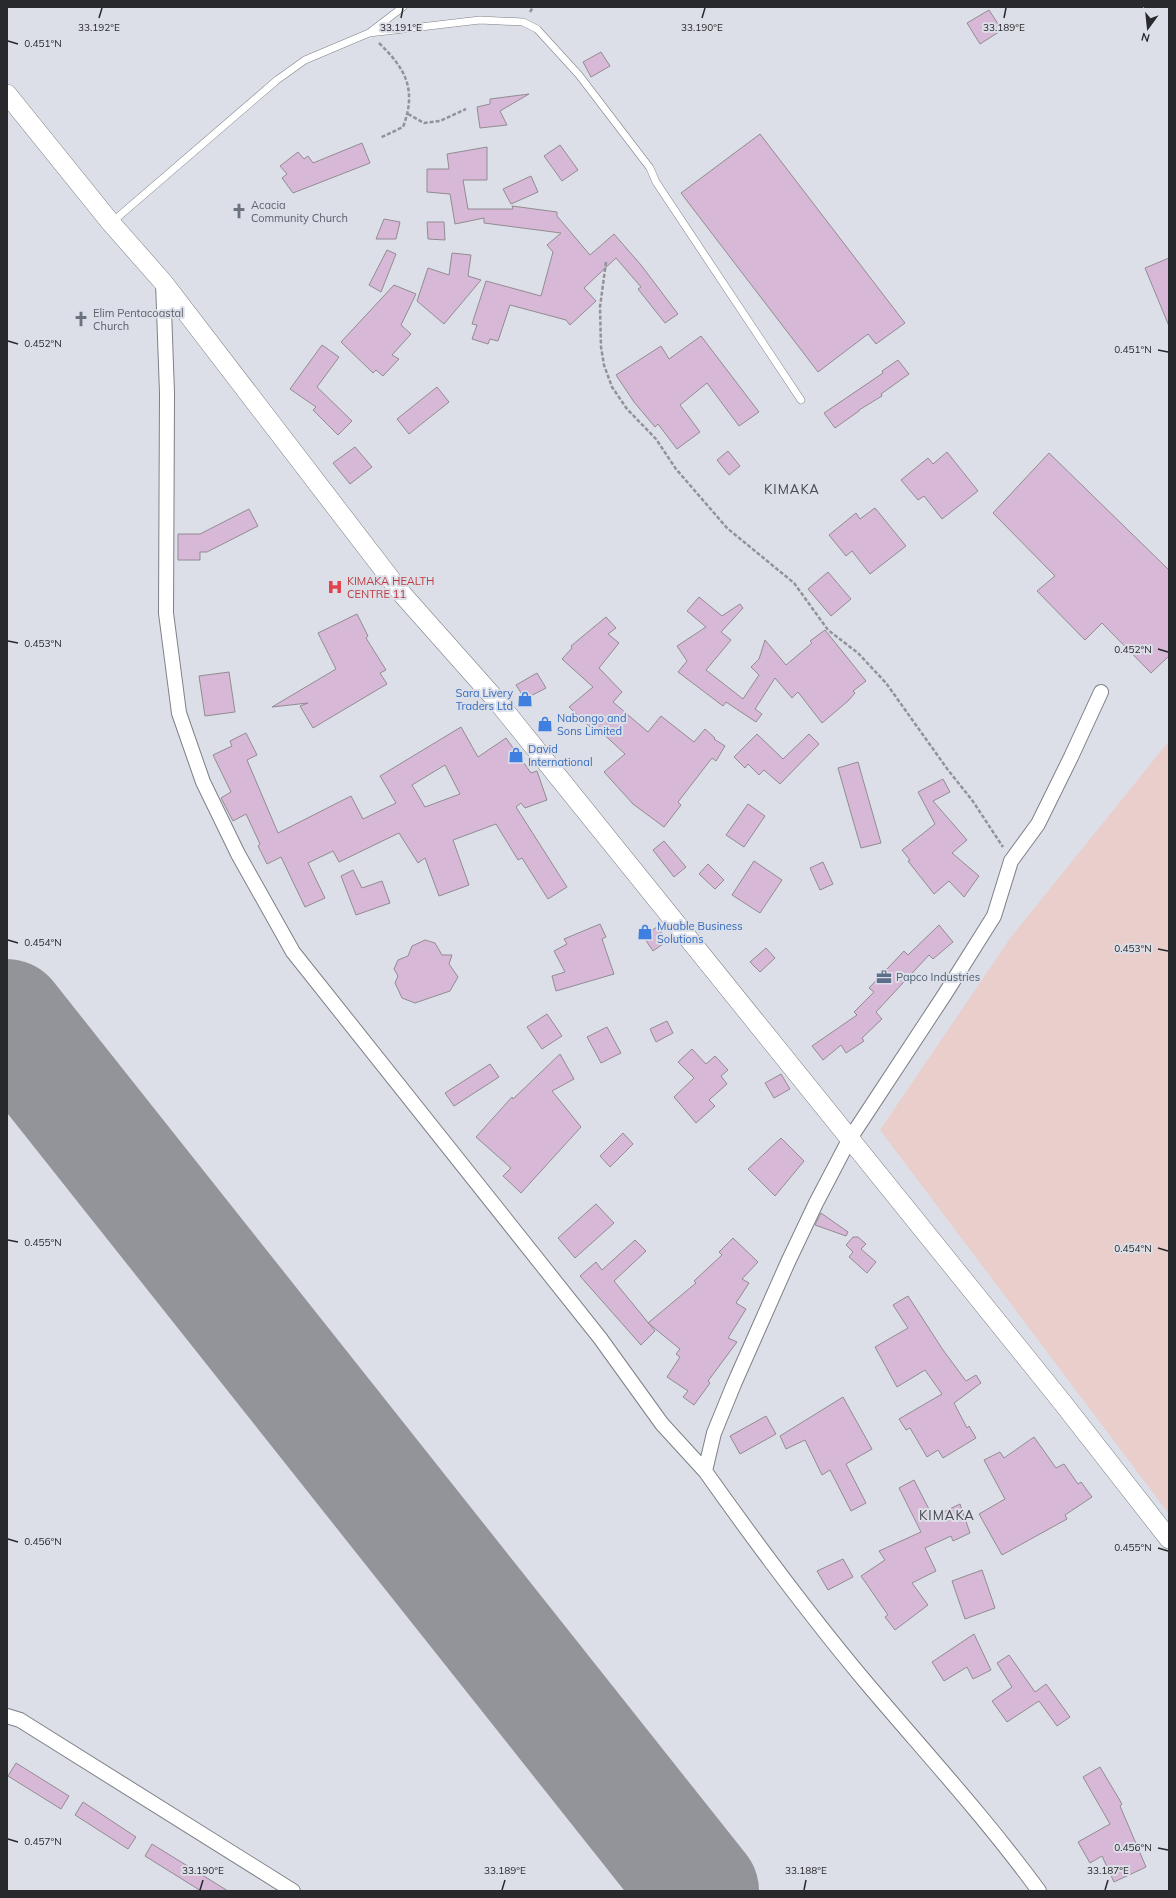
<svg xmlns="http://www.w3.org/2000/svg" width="1176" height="1898" viewBox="0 0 1176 1898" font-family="Mulish,sans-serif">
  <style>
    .industrial { fill: #e9cecc }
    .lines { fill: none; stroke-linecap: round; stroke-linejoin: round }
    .runway { stroke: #92949a; stroke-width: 118 }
    .building { fill: #d7b8d6; stroke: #928c92; fill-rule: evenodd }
    .lane-casing { stroke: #7d8087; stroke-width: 8 }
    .street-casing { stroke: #7d8087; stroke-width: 16 }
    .secondary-casing { stroke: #7d8087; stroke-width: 20 }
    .path { stroke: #919399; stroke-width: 2.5; stroke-dasharray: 4 2; stroke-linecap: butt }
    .lane { stroke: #fff; stroke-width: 7 }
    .street { stroke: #fff; stroke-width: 14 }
    .secondary { stroke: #fff; stroke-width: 19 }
    .ticks { fill: none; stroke: #28292c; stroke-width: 1.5 }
    .labels { text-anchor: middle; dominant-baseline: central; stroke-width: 4; stroke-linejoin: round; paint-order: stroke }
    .worship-label { font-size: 11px; fill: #5b616d; stroke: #dcdfe7; text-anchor: start }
    .health-label { font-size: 11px; fill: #be3a42; stroke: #dcdfe7; text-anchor: start }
    .shop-label { font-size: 11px; fill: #366cbe; stroke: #dcdfe7; text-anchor: start }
    .service-label { font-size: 11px; fill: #4e5e75; stroke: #dcdfe7; text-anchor: start }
    .quarter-label { font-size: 13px; letter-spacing: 1px; fill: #484a50; stroke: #dcdfe7 }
    .ticks-label { font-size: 10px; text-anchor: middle; fill: #28292c; stroke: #dcdfe7; stroke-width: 4; stroke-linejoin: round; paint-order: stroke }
  </style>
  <rect width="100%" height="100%" fill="#dcdfe7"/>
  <path class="industrial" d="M1169,741V1514L880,1130L1011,937Z"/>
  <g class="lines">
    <path class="runway" d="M7,1018L700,1891"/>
  </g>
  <path class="building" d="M989,10L1002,30L980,44L967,23Z
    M601,52L610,66L591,77L583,62Z
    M529,94L500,111L507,125L480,128L477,107L490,104V99Z
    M760,134L905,323L876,344L868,334L818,372L681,193Z
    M362,143L370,163L293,193L282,178L287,174L280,166L298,152L304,159L308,156L313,163Z
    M560,145L578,170L562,181L544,156Z
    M487,147V180H463L468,209H513L512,206L557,212V216L590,255L614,234L641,265L678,314L665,323L638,289L641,287L616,258L584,288L596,301L570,325L566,320L510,305L498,341L490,339L488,344L472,339L477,325L472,324L486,281L541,296L553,252L547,245L561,233L484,223V218L455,224L450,194L427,192V169H449L447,154Z
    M531,176L538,192L511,204L503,189Z
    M384,219L400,222L396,239H376Z
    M427,222H444L445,240L428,239Z
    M387,250L396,254L381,292L369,285Z
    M452,253L471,255L468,276L481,280L444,324L417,301L428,268L449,275Z
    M1169,258V326L1145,268Z
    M394,285L416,294L401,325L411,334L392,355L399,359L383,376L376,370L373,373L341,342Z
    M701,336L759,412L739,426L707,383L680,405L700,432L677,449L658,424L655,427L634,402L616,375L661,346L669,359Z
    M322,345L339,357L317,387L352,421L338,435L313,410L316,407L290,389Z
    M898,360L909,374L881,394L882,396L859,410V411L835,428L824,413L883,373L882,371Z
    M437,387L449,402L409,434L397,419Z
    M355,447L372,467L350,484L333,463Z
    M728,451L740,466L729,475L717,460Z
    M947,452L978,491L942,519L924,496L918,500L901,480L928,458L933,464Z
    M1049,453L1169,570V656L1151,673L1102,623L1085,640L1037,591L1055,576L993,513Z
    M875,508L906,546L870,574L852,551L846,556L829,535L856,513L860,519Z
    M249,509L258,526L207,552H200V560H178V534H200Z
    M828,572L851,599L831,616L808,589Z
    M699,597L722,616L740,604L743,608L721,632L731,640L706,670L743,699L759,675L751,667L759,659L765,640L786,665L812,643L810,641L825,630L866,681L853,691L855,693L848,701L822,723L798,692L792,698L775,678L755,709L762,714L756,722L726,702L723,706L678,672L687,661L677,646L706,627L687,611Z
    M357,614L368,636L366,638L386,670L380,673L387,684L313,728L300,706L308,703L272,707L336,669L318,633Z
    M606,617L616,628L608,634L619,643L599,668L622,692L613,702L648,732L661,716L694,742L705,729L715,738L714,739L725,746L716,761L712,758L678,802L681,805L664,827L633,804L604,772L625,754L597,728L594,731L569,707L593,687L562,659L572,648L571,646Z
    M229,672L235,712L205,716L199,676Z
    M537,673L546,688L525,699L516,685Z
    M461,727L478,757L506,738L531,773L537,771L547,800L525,808L521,803L516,807L567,887L548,899L522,858L518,860L496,824L453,840L469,885L439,896L425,858L418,863L399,833L339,862L333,851L308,863L325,898L305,907L281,857L267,864L258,846L260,844L246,814L233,821L221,798L231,792L213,755L232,746L230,741L246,733L257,755L247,760L278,833L351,796L363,819L396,803L380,776ZM445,765L460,794L425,807L412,785Z
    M757,734L783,759L809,734L819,744L780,784L764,770L759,775L748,764L745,768L734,757Z
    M858,762L881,843L861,848L838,768Z
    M943,779L950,792L933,801L967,840L952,853L979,876L964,897L949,881L934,894L908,861L910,860L902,850L935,824L918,792Z
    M748,804L765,816L744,847L726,835Z
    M664,841L686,867L674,877L653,850Z
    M754,861L782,880L760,913L732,895Z
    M823,862L833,884L820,890L810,868Z
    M708,864L724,880L715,889L699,874Z
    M353,870L362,888L382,881L390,903L356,915L341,876Z
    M600,924L606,937L602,939L614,974L556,991L552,976L565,972L554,951L567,944L564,939Z
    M939,925L953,942L933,959L929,955L876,1012L882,1019L862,1038L864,1041L846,1053L841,1045L823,1060L812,1046L857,1015L854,1012L874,992L869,988L904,951L908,955Z
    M657,927L667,941L653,951L643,936Z
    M425,940L435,943L442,955H452L449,964L458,977L450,991L415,1003L402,998L395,983L398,976L394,969L398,960L408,956L412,946Z
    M766,948L775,958L760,972L750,962Z
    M547,1014L562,1036L542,1049L527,1027Z
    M667,1021L673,1033L656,1042L650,1029Z
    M607,1027L621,1053L601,1063L587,1037Z
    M692,1049L706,1064L715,1056L728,1070L721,1076L727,1084L709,1100L715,1106L696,1123L674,1097L694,1078L678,1062Z
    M560,1054L574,1079L552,1091L581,1127L521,1193L503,1176L511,1168L476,1137L512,1097L513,1099Z
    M490,1064L499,1077L454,1106L445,1093Z
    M781,1074L790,1089L774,1098L765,1083Z
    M623,1133L633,1144L610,1167L600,1156Z
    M781,1138L804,1161L775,1196L748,1169Z
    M596,1204L614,1223L575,1258L558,1238Z
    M821,1213L848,1232L846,1236L815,1225Z
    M853,1237H858L866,1244L861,1249L876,1262L867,1273L849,1257L853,1252L846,1245Z
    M733,1238L758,1262L742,1279L749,1283L736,1303L746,1309L728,1338L737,1342L708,1381L710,1383L694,1405L683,1397L688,1391L667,1377L680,1357L676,1354L680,1349L648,1323L696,1283L694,1281L722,1255L719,1252Z
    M635,1240L646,1251L614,1281L655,1331L641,1345L580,1276L596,1262L602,1270Z
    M908,1296L943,1350L966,1381L976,1375L981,1383L954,1403L967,1428L969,1426L976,1438L943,1458L938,1450L927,1457L910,1428L906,1430L899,1419L942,1394L925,1370L897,1387L875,1347L908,1328L893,1305Z
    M843,1397L872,1449L846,1464L866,1503L851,1511L830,1470L822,1475L805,1440L786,1449L780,1436Z
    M766,1416L776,1434L740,1454L730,1436Z
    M1034,1437L1056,1468L1064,1464L1078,1484L1081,1482L1092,1497L1065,1515L1067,1519L1002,1555L979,1514L1005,1499L984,1460L1000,1452L1004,1458Z
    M914,1480L931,1513L935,1511L937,1515L960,1504L970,1533L953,1541L951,1536L925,1548L936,1571L912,1583L928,1605L895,1630L885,1617L888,1615L861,1576L885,1560L879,1551L921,1532L899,1488Z
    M843,1559L853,1577L828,1590L817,1571Z
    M982,1570L995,1608L965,1619L952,1581Z
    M974,1634L991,1670L973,1679L967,1667L944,1681L932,1662Z
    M1009,1655L1035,1692L1046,1684L1070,1717L1057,1726L1039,1701L1007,1722L992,1701L1012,1687L997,1663Z
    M16,1763L69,1796L61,1809L8,1776Z
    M1100,1767L1122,1804L1120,1806L1146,1867L1114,1882L1102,1856L1090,1863L1078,1842L1110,1824L1083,1777Z
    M83,1802L136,1837L128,1849L75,1815Z
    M152,1844L228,1891H201L145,1856Z"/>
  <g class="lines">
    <g class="lane-casing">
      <path id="lane" d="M369,33L480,20L523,22L537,29L579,75L650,168L656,182L801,400
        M111,223L277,80L305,60L369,33L403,7"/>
    </g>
    <g class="street-casing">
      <path id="street" d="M163,282L167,393L166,613L179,713L203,782L238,854L293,952L600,1338L662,1424L705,1471
        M7,1716L20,1720L293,1891
        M1039,1891C985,1817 923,1750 864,1680C808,1613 756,1543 705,1471L714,1433L734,1384L788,1262L816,1203L849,1140L945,994L994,916L1011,861L1038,824L1071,757L1101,692"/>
    </g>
    <g class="secondary-casing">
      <path id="secondary" d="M7,94L111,223L163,282L403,595L497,701L1062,1402L1169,1539"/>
    </g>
    <path class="path" d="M530,12L533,7
      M379,43C406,69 417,90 403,127L380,138
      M408,114L424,123L440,121L466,109
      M606,262L600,307L601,347L604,365L612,387L627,409L656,439L676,469L727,528L794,583L828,630L858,653L886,683L948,770L972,800L1003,847"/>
    <use href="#lane" class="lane"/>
    <use href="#street" class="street"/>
    <use href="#secondary" class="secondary"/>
  </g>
  <path class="ticks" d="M99,18L102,8M401,18L403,8M702,18L705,8M1004,18L1006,8M8,41L18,44M8,341L18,344M1158,350L1168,352M8,641L18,643M1158,649L1168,652M8,940L18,943M1158,949L1168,951M8,1240L18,1242M1158,1248L1168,1251M8,1539L18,1542M1158,1548L1168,1551M8,1839L18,1842M1158,1848L1168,1850M200,1890L203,1880M502,1890L505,1880M804,1890L806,1880M1105,1890L1108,1880"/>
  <defs>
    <g id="church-bare" transform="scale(1.2)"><path d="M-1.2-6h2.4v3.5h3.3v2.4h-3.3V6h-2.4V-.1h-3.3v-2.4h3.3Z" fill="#6b7280" stroke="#dcdfe7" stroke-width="2.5" paint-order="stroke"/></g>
    <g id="hospital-bare" transform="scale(1.2)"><path d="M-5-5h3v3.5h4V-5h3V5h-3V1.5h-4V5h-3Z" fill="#e0444e" stroke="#dcdfe7" stroke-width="2.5" paint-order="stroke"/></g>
    <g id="shop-bare" transform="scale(1.2)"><path d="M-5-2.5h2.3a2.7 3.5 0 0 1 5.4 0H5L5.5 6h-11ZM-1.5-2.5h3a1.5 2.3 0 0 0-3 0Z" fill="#3f7fe0" stroke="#dcdfe7" stroke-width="2.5" paint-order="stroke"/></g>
    <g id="office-bare" transform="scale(1.2)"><path d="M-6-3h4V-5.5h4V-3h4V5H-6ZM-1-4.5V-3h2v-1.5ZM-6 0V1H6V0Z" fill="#5c6f8a" stroke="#dcdfe7" stroke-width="2.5" paint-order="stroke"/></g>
  </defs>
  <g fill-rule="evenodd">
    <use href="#church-bare" x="239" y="211"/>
    <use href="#church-bare" x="81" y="319"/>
    <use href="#hospital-bare" x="335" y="587"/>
    <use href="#shop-bare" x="525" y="699"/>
    <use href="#shop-bare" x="545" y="724"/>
    <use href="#shop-bare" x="516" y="755"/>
    <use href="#shop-bare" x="645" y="932"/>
    <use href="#office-bare" x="884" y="977"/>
  </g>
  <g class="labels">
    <g class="worship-label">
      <text x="251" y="205">Acacia<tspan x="251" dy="13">Community Church</tspan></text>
      <text x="93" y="313">Elim Pentacoastal<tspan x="93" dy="13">Church</tspan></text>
    </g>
    <g class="health-label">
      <text x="347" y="581">KIMAKA HEALTH<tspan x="347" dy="13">CENTRE 11</tspan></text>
    </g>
    <g class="shop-label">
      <text x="513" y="693" text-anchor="end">Sara Livery<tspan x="513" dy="13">Traders Ltd</tspan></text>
      <text x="557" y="718">Nabongo and<tspan x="557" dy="13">Sons Limited</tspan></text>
      <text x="528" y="749">David<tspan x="528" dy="13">International</tspan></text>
      <text x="657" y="926">Muable Business<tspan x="657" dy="13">Solutions</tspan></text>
    </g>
    <g class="service-label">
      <text x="896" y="977">Papco Industries</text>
    </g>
    <g class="quarter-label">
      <text x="792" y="489">KIMAKA</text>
      <text x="947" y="1515">KIMAKA</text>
    </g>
  </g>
  <g class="ticks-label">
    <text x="99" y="31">33.192°E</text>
    <text x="401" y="31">33.191°E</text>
    <text x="702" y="31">33.190°E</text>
    <text x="1004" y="31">33.189°E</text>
    <text x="43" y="47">0.451°N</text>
    <text x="43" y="347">0.452°N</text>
    <text x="1133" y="353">0.451°N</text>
    <text x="43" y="647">0.453°N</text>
    <text x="1133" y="653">0.452°N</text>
    <text x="43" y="946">0.454°N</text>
    <text x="1133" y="952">0.453°N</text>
    <text x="43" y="1246">0.455°N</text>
    <text x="1133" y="1252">0.454°N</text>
    <text x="43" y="1545">0.456°N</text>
    <text x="1133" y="1551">0.455°N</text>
    <text x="43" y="1845">0.457°N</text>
    <text x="1133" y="1851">0.456°N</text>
    <text x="203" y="1874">33.190°E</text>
    <text x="505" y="1874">33.189°E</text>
    <text x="806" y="1874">33.188°E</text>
    <text x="1108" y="1874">33.187°E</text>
  </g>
  <rect width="1176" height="1898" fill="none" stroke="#28292c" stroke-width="16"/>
  <g transform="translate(1148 28) rotate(195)" stroke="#dcdfe7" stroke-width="3" paint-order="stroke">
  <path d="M0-3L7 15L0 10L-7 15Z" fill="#28292c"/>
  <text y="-6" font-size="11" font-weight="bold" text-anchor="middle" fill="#28292c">N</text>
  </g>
</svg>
